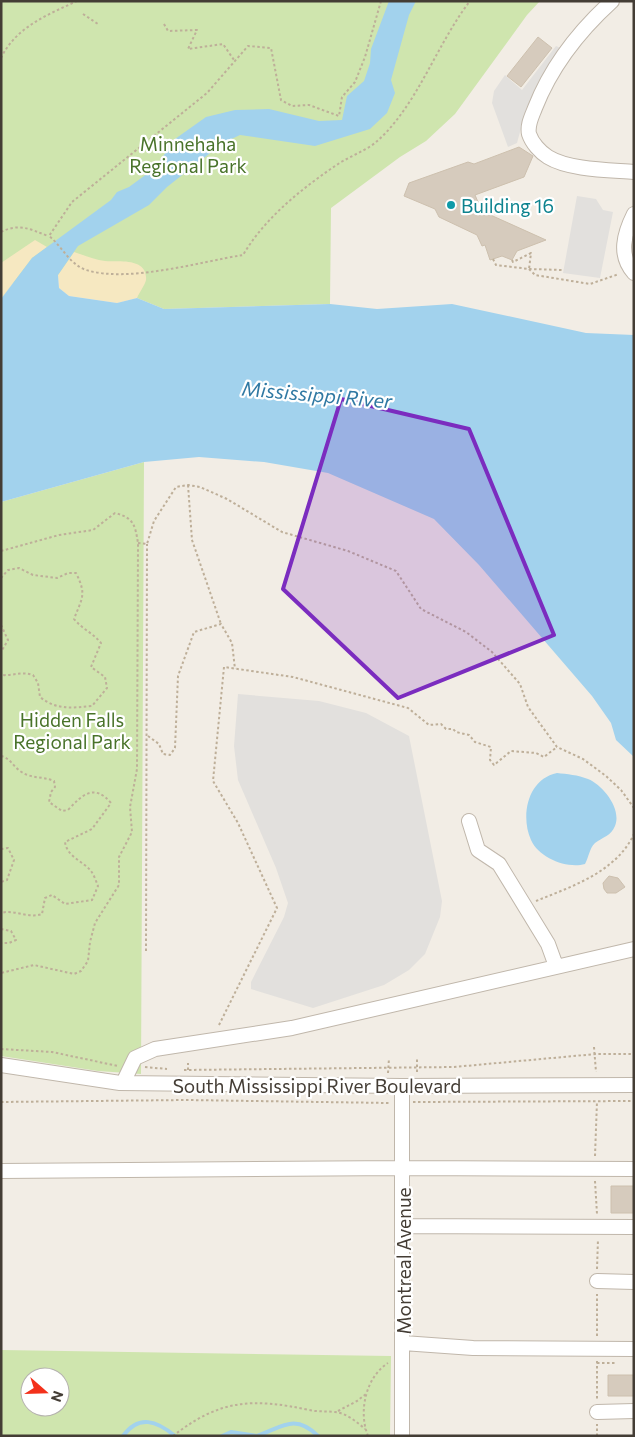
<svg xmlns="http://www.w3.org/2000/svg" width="635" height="1437" viewBox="0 0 635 1437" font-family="Commissioner,sans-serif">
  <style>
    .green { fill: #cfe5ae; fill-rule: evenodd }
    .sand { fill: #f6e8c1 }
    .parking { fill: #e2e0dd }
    .water { fill: #a2d2ed }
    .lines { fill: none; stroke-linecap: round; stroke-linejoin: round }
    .stream { stroke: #a2d2ed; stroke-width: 4 }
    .building { fill: #d6cbbd; stroke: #cdc0ae }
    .minor-casing { stroke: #c0b7ab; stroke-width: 16 }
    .path { stroke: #beaf99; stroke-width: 2; stroke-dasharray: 2.5 2.5; stroke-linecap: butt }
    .minor { stroke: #fff; stroke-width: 14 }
    .marked { fill: #7b2cbf; fill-opacity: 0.2; stroke: #7b2cbf; stroke-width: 4; stroke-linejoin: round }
    .culture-dot { fill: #0f9aa8; stroke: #fff; stroke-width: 2 }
    .labels { text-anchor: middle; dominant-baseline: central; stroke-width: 4.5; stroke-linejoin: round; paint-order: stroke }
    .park-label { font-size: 19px; fill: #49732a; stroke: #fff }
    .culture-label { font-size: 19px; fill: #0d838f; stroke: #fff; text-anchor: start }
    .street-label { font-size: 19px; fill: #443d35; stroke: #fff }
    .water-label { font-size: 20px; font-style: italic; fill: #3079a3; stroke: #fff }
  </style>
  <rect width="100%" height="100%" fill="#f2ede5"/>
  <path class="green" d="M1,1H540L527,15L455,114L426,141L400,157L331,208L330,304L164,309L137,298L58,275L13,283L1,299Z
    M144,462L141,1074L98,1071L1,1056V502Z
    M1,1350L391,1356L390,1436H1ZM30,1377H60V1407H30Z"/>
  <path class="sand" d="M35,240L47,247L32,258L1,299V263Z
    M74,252C84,255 95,260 105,261C118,262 148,257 146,280C145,285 139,293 137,298L117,303L69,296L59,288L58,275Z"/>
  <path class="parking" d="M556,46L563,49L527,106L517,143L508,147L492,103L494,91L505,75L522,90Z
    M577,196L596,199L603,210L613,212L600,278L563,273Z
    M238,694L319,701L366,713L409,736L442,901L440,917L425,954L409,970L384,985L313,1008L251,989V982L284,917L288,903L276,868L238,780L234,746Z"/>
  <path class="water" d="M389,1H416L409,15L391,80L395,93L387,113L370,129L315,146L240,135L223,143L167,187L149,205L78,246L58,275L59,288L69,296L117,303L137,298L164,309L330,304L377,309L452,304L586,333L634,335V757L616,740L611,723L592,696L479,565L434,519L328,473L264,462L199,457L144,462L1,502V299L32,258L111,200L117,192L129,187L155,168L175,139L206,117L235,110L269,109L319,121L342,120L347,96L364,81L370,63L371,49Z
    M557,773C567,774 578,775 588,779C603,785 622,809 615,826C611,836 603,837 595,843C589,849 589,857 585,864C567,869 539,858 531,840C520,815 528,779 557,773Z"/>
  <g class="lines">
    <path class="stream" d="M123,1436C139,1414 157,1421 175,1436
      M222,1436L231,1432L257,1436
      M257,1436C282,1427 295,1413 318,1436"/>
  </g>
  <path class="building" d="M538,37L552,48L521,87L507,76Z
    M519,147L533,156L524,177L475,195L478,202L475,208L546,240L517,251L512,260L502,256L490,260L485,245L482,246L477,235L439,217L435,209L404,196L409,183L468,162L474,164Z
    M609,876L618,878L625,887L616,893H607L604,889L603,883Z
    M611,1186H634V1213H611Z
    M608,1375H634V1396H608Z"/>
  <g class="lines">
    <g class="minor-casing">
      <path id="minor" d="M612,1C579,31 551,67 535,108C532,116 527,125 529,134C532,143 540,152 548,157C569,170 610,170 634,172
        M634,214C624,234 618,255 634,273
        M469,821L478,850L499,864L548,944L556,966
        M1,1065L120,1083L402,1086L634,1085
        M123,1083L135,1058L155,1049L292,1028L634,949
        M1,1171L403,1168L634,1169
        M402,1226L634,1227
        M597,1281L634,1282
        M403,1343L473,1348L634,1349
        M597,1412L634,1411
        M402,1436V1086"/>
    </g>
    <path class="path" d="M381,1L365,57L355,82L342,97L339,116L309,105L292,106L281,100L271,48L248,46L207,93L72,202L49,236C62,246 69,264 86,270C129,283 199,262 243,255C265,218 300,190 335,166C348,157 363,152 375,143C417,107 436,45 470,1
      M83,14L98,24
      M164,24L168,31L197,30L188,49L223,44L234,60
      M1,58C16,27 47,15 77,1
      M1,232C19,223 30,229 48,236
      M493,259L496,265L529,269L563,270
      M512,260L513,262L531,253L529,269
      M529,269L535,275L590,284L619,274
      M188,485L192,540L221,624
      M138,543L147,544L154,521L176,487L188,485L200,487L227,499L282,532L348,551L396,571L421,609L466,632L492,652L520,684L528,707L557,747L583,759L606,776L621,790L634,808
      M1,551L59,535L93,530L115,513C134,518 135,525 138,543L137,769L130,807L132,832L119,857V885L95,923L90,942L88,961L81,971L74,974L34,965L1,973
      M1,578L8,570L19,568L33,575L57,578L68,573H76C87,595 82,598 74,619C82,629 93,633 101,643L91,667L105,677L107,688L92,706C72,708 56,710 40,697L38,683L33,675C22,671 13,676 1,675
      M1,625L8,640L1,652
      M148,736L159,744L163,754L170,755L175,748L178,676L194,632L221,624L232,643L235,669
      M1,756C10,758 13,766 20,771C31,779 42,776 54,781L55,787L51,792L49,802L62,811L68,810C82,795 94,783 111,803L92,829L65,842C67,857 83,861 91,871C94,875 96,881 98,886L92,900L65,904L52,895L45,898L42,914C29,919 14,909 1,913
      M1,849L8,848L14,860L7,880L1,882
      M536,901C573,886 616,872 634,834
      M1,929L11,931L16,940L9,943H1
      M146,951L147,544
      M219,1025L277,908L238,823L213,781L224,667L293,677L408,708L429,725L441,724L446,729H453L456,732L469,735L475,742L491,747L490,760L494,765L511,751L536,753L544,757L557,747
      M594,1047L596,1072
      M1,1049L52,1052L118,1066
      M145,1067L167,1069
      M184,1070L454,1067L596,1054H634
      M188,1070V1063
      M417,1072V1057
      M388,1073L389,1058
      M1,1102L186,1100L389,1103
      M413,1102L634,1101
      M595,1156L597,1101
      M595,1181L597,1214
      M597,1269L598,1239
      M597,1336V1294
      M597,1361V1399
      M597,1363H617
      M338,1411L357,1401L366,1394
      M173,1436C220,1399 253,1398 309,1410C318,1412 326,1411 335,1412C346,1413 357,1422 365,1429
      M368,1436C358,1411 366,1377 388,1363
      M597,1436V1424"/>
    <use href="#minor" class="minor"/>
  </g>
  <path class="marked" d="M341,399L469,429L554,635L398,698L283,589Z"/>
  <circle class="culture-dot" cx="451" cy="205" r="5"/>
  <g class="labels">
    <g class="park-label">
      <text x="188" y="143">Minnehaha<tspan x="188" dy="22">Regional Park</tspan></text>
      <text x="72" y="719">Hidden Falls<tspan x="72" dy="22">Regional Park</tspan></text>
    </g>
    <g class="culture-label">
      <text x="461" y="205">Building 16</text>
    </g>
    <g class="street-label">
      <text x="317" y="1085">South Mississippi River Boulevard</text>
      <text transform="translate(403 1261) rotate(-90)">Montreal Avenue</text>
    </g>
    <g class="water-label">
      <text transform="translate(317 394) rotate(5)">Mississippi River</text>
    </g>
  </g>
  <rect width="635" height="1437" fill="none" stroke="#443d35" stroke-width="5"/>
  <g transform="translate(45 1392) rotate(110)"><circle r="24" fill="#ffffff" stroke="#b4b1ae"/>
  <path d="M0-4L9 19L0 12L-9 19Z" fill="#f3311b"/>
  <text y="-8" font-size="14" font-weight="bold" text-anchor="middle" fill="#443d35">N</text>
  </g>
</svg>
